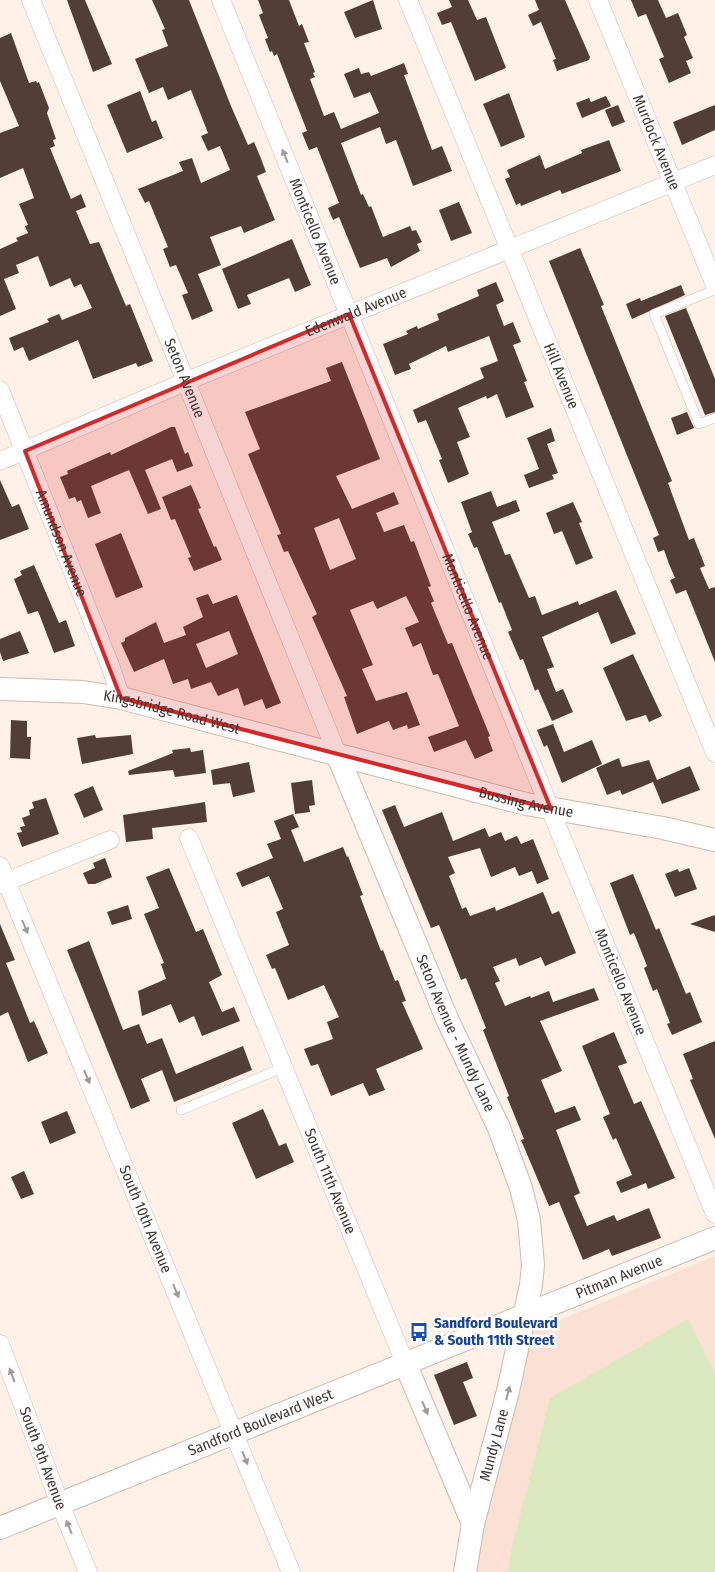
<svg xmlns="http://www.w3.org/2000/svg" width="715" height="1572" viewBox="0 0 715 1572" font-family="'Fira Sans Condensed',sans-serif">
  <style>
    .built { fill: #fbe1d3 }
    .green { fill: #dbe9c1 }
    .building { fill: #533d37; fill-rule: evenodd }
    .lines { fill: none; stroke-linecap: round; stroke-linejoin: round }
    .service-casing { stroke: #d0b8ac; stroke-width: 10 }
    .minor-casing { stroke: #d0b8ac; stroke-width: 19 }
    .tertiary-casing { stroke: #d0b8ac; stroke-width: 24 }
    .service { stroke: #fff; stroke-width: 9 }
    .minor { stroke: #fff; stroke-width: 18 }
    .tertiary { stroke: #fff; stroke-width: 22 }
    .oneway { fill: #9f9a98 }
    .marked { fill: #d62828; fill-opacity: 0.2; stroke: #d62828; stroke-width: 4; stroke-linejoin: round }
    .labels { text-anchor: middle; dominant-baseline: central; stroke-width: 5; stroke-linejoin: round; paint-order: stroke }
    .street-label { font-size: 15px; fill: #3f3631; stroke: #fff }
    .transit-label { font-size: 15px; font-weight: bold; fill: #164399; stroke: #fff; text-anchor: start }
  </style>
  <rect width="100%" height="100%" fill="#fff0e8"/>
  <path class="built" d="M715,1256V1572H472L474,1552L533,1331Z"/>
  <path class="green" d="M688,1319L715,1374V1572H508L510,1555L550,1398Z"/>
  <path class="building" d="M67,0H85L112,64L93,72Z
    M152,0H189L231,106L248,145L254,142L260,156L266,172L257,176L275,220L244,233L241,226L210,237L221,265L198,274L213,311L192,320L182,295L188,293L176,265L170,267L163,249L168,247L149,201L145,203L138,189L183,171L179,162L192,158L201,183L230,170L220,146L208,151L201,136L208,133L191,90L168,100L163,87L149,93L135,59L168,46L162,30L165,29Z
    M258,0H289L299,26L302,24L309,42L304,43L315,72L313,73L315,77L310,79L324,116L334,112L341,129L379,113L370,92L354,98L344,74L359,68L361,74L369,72L371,76L404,63L408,74L404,75L432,150L442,146L452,171L413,186L396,140L386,144L380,127L341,143L361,195L363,194L369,207L371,206L383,237L410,226L412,231L416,230L422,242L417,244L420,251L391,267L387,258L360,268L339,217L333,220L328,208L339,203L317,147L309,150L302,133L307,131L277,54L274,56L272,51L270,52L265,39L268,38L259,15L263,13Z
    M373,0L382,29L355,38L344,12Z
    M449,0H468L477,20L486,17L506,68L475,81L451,22L442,25L437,13L452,7Z
    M535,0H565L590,57L589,60L557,71L553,60L556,59L541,22L533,26L528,15L539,10Z
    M631,0H658L666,18L678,13L687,35L684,37L693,58L686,61L691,73L669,83L659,59L664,57L646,14L638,17Z
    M11,33L29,83L36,81L37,83L39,82L49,108L47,113L56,139L53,140L55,146L50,148L71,199L81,194L86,207L76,211L90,244L99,242L126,306L130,304L153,361L138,367L136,363L93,379L78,340L29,361L23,347L14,351L9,338L49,322L47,319L59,314L62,320L92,308L81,284L74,287L70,278L50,287L38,256L16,265L19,273L4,279L16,309L0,316V249L18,241L16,238L28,233L25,226L28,225L19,204L34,198L23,168L0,178V133L19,126L0,81V38Z
    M140,91L152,122L156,120L163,138L127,153L107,105Z
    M509,93L525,137L501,147L483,104Z
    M606,96L611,106L582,118L576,103L589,98L591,102Z
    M618,105L625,122L612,127L605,110Z
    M715,105V130L682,145L673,122Z
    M609,140L621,171L562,194L560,190L521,206L520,203L516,205L505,179L510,177L507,170L540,155L545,169L582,153L581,150Z
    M459,202L472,233L451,241L439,210Z
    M292,239L311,285L295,292L289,278L247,295L251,304L238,309L222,269Z
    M580,248L604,305L601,306L672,481L668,483L689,540L694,538L705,566L700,568L709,589L715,587V662L686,590L676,594L670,580L675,578L669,564L664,550L658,552L653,538L659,535L549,261Z
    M496,282L504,301L496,305L504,326L513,322L521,342L513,345L527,381L524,382L534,407L506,418L497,394L487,399L486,396L458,408L470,437L457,442L469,474L448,483L439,460L442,459L426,420L418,423L413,410L484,378L480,368L498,361L489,336L448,352L446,346L409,364L411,369L395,375L383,344L408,334L406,331L417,326L418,329L439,320L437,314L479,296L477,290Z
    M681,285L685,295L632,319L626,304L640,298L641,301Z
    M686,308L715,379V412L705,415L665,316Z
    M342,362L380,459L336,476L352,509L394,492L399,504L376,513L384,532L404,525L411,542L414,541L431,586L428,587L434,601L431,603L448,644L452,643L490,736L488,737L493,751L475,759L466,740L434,752L428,737L459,726L438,674L433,675L421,643L413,647L405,628L419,622L406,596L377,609L373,601L350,610L373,665L362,669L376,701L407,692L420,725L408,729L407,725L393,730L389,721L357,734L344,697L347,696L312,617L317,614L288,551L284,552L277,535L281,534L248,454L260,449L245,412L331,381L326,368ZM339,518L356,559L330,570L314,528Z
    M687,412L694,428L677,435L671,418Z
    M171,427H175L185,454L188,452L193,466L177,472L172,459L145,470L161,509L148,514L129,470L91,486L101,513L88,518L81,500L77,502L75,497L69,499L60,477L68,474L67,471L110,452L111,455Z
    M551,428L555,441L547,444L558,473L552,475L554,479L529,488L524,475L539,469L527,438Z
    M0,480L12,507L19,504L29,529L0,540Z
    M191,485L201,508L198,509L214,547L216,546L222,560L194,571L188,558L191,557L175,519L171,520L162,497Z
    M491,491L497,507L516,500L520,511L492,522L505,555L510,554L529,598L535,596L542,615L578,601L579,605L616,590L636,634L611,644L598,612L542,637L554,667L547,669L556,692L563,689L573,712L552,721L538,689L535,691L523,659L520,660L508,632L512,630L501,602L499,603L477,547L474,548L468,534L472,532L461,502Z
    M573,502L582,522L579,523L593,558L576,565L562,531L554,534L546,513Z
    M121,533L143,587L116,598L95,544Z
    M34,565L59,623L66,620L75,646L54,653L38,611L28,614L14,579L22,575L20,571Z
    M208,594L213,604L237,595L281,703L266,709L262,699L244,706L238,688L218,696L211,682L191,689L188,679L173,684L164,659L134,672L121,643L125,641V638L156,622L164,643L186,635L183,627L203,617L196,598ZM229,631L238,654L206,668L196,644Z
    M20,631L29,653L3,661L0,652V639Z
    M633,654L662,716L649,722L646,715L626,721L603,668Z
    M11,720L27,721V737H31L30,759L10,758Z
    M553,724L564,752L592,740L602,764L562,783L547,745L544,747L537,730Z
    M95,735L96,738L131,735L133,754L82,764L77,738Z
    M190,748L191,752L203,750L206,773L175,777L173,770L129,775L128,771L173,753L172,750Z
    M619,758L622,767L649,760L657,780L690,766L700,790L662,804L653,782L622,795L620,790L607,795L596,768Z
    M249,762L255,792L233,797L230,783L213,785L211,770Z
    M312,780L315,805L309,806L310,812L295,814L291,783Z
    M93,786L103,810L84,818L74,794Z
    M46,798L59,834L22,847L17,833L22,832L20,827L25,826L22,818L30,815L29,810L34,808L32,802Z
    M205,802L207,822L152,828L153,839L126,842L123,815Z
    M395,805L404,827L442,812L453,841L485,828L489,837L501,832L505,841L517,836L521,844L533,839L549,879L537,884L532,871L519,876L515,867L491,877L480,848L448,857L455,873L449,876L462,909L466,907L470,916L495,907L496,911L543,892L552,914L559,911L576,953L545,966L541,957L519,966L516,958L493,967L500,981L495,983L505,1006L530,996L531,998L549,991L553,1002L594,988L599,1000L540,1021L562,1071L541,1080L555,1113L575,1106L581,1120L556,1130L580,1193L574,1196L587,1226L614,1215L617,1221L649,1208L661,1238L612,1256L609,1249L583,1260L559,1202L549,1206L521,1140L524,1139L507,1097L509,1096L483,1030L486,1028L466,978L461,980L439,925L431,928L382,810Z
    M293,814L299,827L291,830L304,862L343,847L347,857L348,856L363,895L360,896L381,951L383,950L395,981L398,980L406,1001L402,1002L423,1049L376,1069L385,1090L369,1096L363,1083L331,1096L318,1064L311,1066L304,1049L333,1039L327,1022L339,1017L324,985L288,1000L275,968L272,969L266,955L289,945L276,912L283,909L269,876L242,887L236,873L273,858L267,844L281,839L274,821Z
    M105,858L112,877L95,884H88L83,873L95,868L93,863Z
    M169,868L196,932L203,929L222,975L209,982L222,1012L234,1007L240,1021L202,1036L194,1016L179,1023L171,1004L142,1016L138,991L166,979L161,964L164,963L144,914L159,908L146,877Z
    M689,868L697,889L675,897L665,874L678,869L679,872Z
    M633,874L656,930L659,928L686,994L690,992L702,1022L672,1035L667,1024L670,1023L657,989L653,991L644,968L647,966L634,933L630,935L610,883Z
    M128,905L132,919L112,925L107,912Z
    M715,915V932L690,924L706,918Z
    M0,924L15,960L6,963L30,1023L34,1021L48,1053L28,1062L8,1012L0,1016Z
    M89,941L123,1030L139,1024L147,1044L162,1038L176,1074L243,1046L252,1070L174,1102L162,1070L141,1079L150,1101L131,1109L67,950Z
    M614,1032L627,1063L618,1066L634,1104L641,1101L675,1178L648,1189L646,1183L621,1193L616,1182L632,1175L616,1138L613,1140L603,1117L610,1114L582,1046Z
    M715,1041V1139L690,1080L693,1079L683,1054Z
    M263,1109L279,1146L286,1143L294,1162L256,1179L232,1123Z
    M67,1111L76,1133L50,1144L41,1122Z
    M24,1171L34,1194L21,1199L11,1177Z
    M467,1362L473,1378L463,1382L477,1416L454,1425L434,1375Z"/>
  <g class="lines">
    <g class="service-casing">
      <path id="service" d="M715,290L654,314L699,424L715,418
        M181,1110L282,1068"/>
    </g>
    <g class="minor-casing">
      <g id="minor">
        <path id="s1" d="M31,0L338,756"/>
        <path id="s2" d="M221,0L715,1214"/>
        <path id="s3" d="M408,0L715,753"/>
        <path id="s4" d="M598,0L715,285"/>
        <path id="s5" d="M0,390L110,665L121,698"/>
        <path id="s6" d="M0,461L187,381L715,165"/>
        <path id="s7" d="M189,838L405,1363"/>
        <path id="s8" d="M0,866L291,1572"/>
        <path d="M0,884L110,840"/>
        <path id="s9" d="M0,1344L60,1504L88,1572"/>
      </g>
    </g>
    <g class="tertiary-casing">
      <g id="tertiary">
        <path id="s10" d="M0,689L83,692L121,698L526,804L663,828L715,840"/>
        <path id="s11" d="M338,756L448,1021L499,1128L521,1188L529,1220L533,1265L531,1285L508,1391L473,1524L465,1572"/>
        <path d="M405,1363L473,1524"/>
        <path id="s12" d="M0,1528L715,1238"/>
      </g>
    </g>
    <use href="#service" class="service"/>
    <use href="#minor" class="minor"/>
    <use href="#tertiary" class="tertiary"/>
  </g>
  <defs><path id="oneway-solid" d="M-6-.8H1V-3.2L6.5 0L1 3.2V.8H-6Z" transform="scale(1.25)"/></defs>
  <g class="oneway">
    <use href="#oneway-solid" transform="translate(285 156) rotate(-112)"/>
    <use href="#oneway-solid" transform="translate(25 927) rotate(67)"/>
    <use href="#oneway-solid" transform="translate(87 1077) rotate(67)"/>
    <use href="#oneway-solid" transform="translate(176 1291) rotate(67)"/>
    <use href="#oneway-solid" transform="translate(12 1375) rotate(-110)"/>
    <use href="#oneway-solid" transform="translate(508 1393) rotate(-76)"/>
    <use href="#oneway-solid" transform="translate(425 1408) rotate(67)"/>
    <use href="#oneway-solid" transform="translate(245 1458) rotate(68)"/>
    <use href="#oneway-solid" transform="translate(69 1527) rotate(-112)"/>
  </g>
  <path class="marked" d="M349,314L551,809L121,698L25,451Z"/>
  <defs>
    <g id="bus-bare" transform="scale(1.5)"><path d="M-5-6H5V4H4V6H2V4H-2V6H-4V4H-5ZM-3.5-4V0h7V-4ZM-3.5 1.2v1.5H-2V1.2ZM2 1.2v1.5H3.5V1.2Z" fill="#1a4fb4" stroke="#fff" stroke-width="2.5" paint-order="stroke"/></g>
  </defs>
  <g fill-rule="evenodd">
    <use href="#bus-bare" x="419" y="1332"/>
  </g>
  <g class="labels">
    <g class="street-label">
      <text stroke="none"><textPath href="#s4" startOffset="154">Murdock Avenue</textPath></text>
      <text stroke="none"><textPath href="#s2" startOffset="250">Monticello Avenue</textPath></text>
      <text stroke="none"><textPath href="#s6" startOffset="386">Edenwald Avenue</textPath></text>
      <text stroke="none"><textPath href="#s3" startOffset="406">Hill Avenue</textPath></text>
      <text stroke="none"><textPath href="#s1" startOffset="408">Seton Avenue</textPath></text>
      <text stroke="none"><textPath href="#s5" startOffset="165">Amundson Avenue</textPath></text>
      <text stroke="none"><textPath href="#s2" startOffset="655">Monticello Avenue</textPath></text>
      <text stroke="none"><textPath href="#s10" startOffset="174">Kingsbridge Road West</textPath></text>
      <text stroke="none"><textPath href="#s10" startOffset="540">Bussing Avenue</textPath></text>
      <text stroke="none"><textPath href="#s2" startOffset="1060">Monticello Avenue</textPath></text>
      <text stroke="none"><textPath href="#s11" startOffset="301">Seton Avenue - Mundy Lane</textPath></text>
      <text stroke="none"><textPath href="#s7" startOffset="371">South 11th Avenue</textPath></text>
      <text stroke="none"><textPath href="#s8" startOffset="382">South 10th Avenue</textPath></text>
      <text stroke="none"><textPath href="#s12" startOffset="668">Pitman Avenue</textPath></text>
      <text stroke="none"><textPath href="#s12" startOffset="281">Sandford Boulevard West</textPath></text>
      <text transform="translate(494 1445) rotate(-75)">Mundy Lane</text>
      <text stroke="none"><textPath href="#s9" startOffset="122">South 9th Avenue</textPath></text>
    </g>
    <g class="transit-label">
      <text x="434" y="1323">Sandford Boulevard<tspan x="434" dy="17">&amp; South 11th Street</tspan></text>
    </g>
  </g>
</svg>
